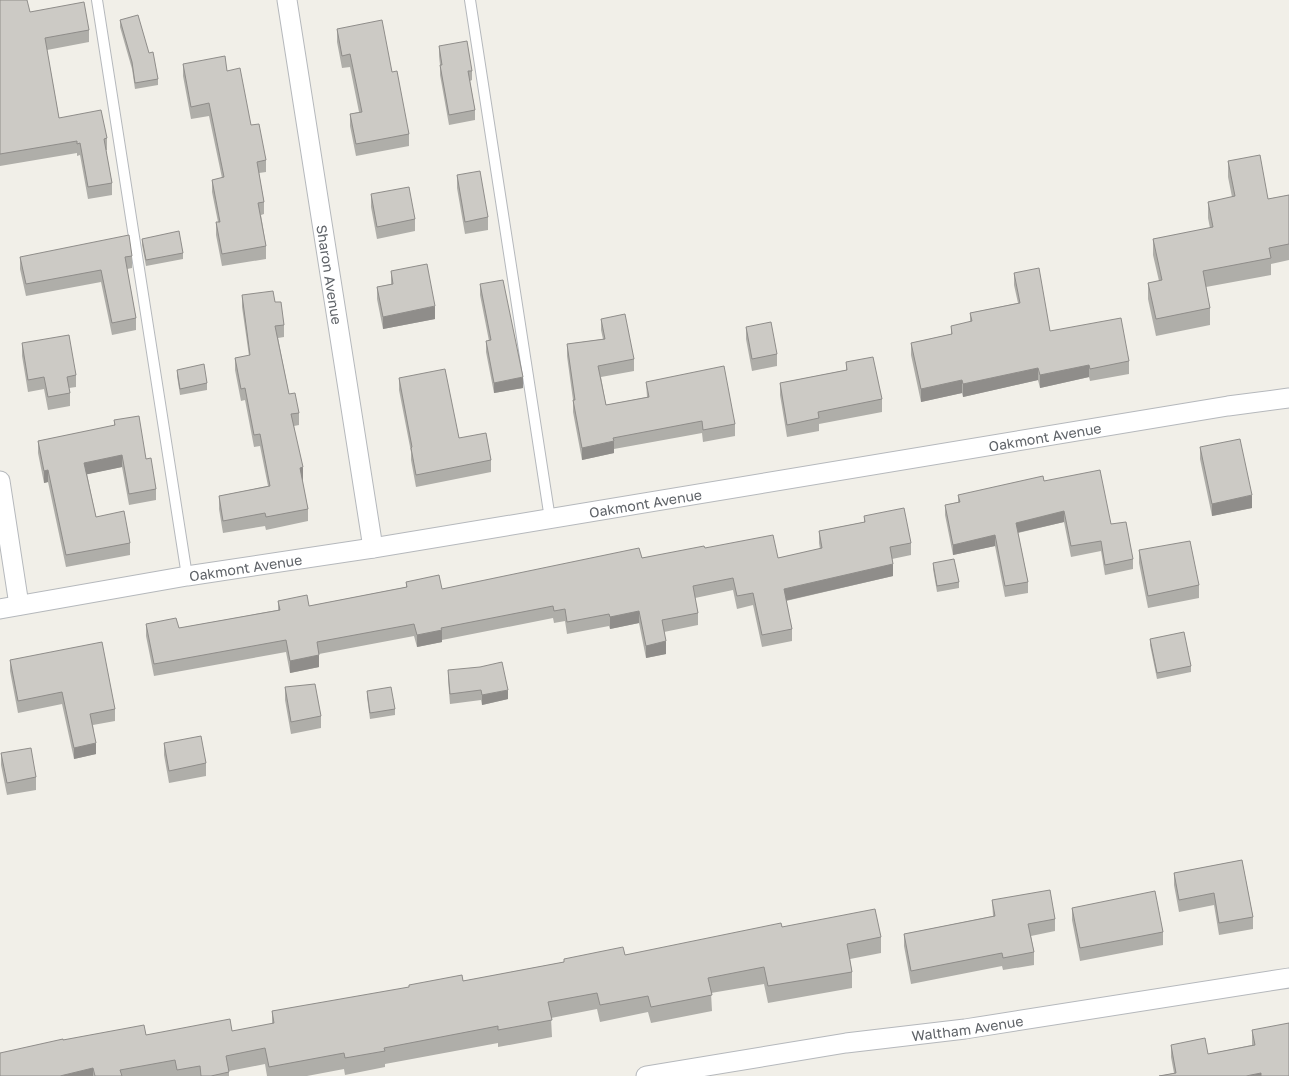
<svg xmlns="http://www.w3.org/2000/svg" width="1289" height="1076" viewBox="0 0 1289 1076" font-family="'Golos Text',sans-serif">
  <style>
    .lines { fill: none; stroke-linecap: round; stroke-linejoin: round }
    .service-casing { stroke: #b5b8bc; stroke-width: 12 }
    .minor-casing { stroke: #b5b8bc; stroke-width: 21 }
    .service { stroke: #fff; stroke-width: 10 }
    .minor { stroke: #fff; stroke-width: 19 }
    .wall { fill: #afaea9 }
    .shaded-wall { fill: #8f8d8a }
    .building { fill: #cccac5; stroke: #8f8d8a }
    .labels { text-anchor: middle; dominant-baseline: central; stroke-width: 4; stroke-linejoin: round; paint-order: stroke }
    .street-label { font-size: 14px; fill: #5f6368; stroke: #fff }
  </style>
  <rect width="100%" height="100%" fill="#f1efe8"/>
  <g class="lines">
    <g class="service-casing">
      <path id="service" d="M97,0L187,576
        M470,0L550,519"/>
    </g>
    <g class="minor-casing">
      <g id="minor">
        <path id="s1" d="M287,0L373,548"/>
        <path d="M0,481L19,605"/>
        <path id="s2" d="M0,609L187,576L373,548L1228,406L1289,398"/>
        <path id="s3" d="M646,1076L846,1043L965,1029L1289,978"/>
      </g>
    </g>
    <use href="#service" class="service"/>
    <use href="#minor" class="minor"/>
  </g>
  <path class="wall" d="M0,0L30,12L89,30V42L47,50L59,118L107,138V150H106L112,183V195L88,199L80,155L77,156V153L0,166Z
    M120,20L158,79V85L135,89L132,69L120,27Z
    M337,29L392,72L409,134V146L356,156L350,126V114L359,112L350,67L342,68L337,42Z
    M439,46L472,71V80L470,81L475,110V120L449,125L440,75V65L439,56Z
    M183,64L227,71L251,125L266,160V172L259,173L264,202V214L261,215L266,246V259L222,266L216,235V222H218L212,192V180L222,178L209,116L191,119L183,76Z
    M1228,161L1268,199L1289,195V260L1271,264V275L1206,287L1210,308V325L1156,336L1148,299V283L1159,281L1153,255V239L1210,228L1208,218V202L1232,197L1228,177Z
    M457,175L488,217V230L465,234L457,188Z
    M371,194L415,219V231L377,239L371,207Z
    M142,239L183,253V259L146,266L142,245Z
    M132,256V268L127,269L136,318V330L112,335L101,282L26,296L20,269V257Z
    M391,271L435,319L383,329L377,299V287L391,284Z
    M1014,273L1050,331L1129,361V374L1090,381L1089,377L1040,388L1038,380L963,397L962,393L921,402L911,355V343L951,334V326L970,322V313L1018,303L1014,285Z
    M480,284L523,388L494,393L486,352V341H489L480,295Z
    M242,295L275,302L284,325V337L278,338L289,394L299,413V425L294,426L302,480L308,509V521L266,530L265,526L223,533L219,509V496L268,486L260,446L254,447L245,400L241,401L235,370V358L249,356L242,307Z
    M601,319L634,359V371L601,377L606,405L647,397L646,382L735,424V436L703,442L702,433L614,449V453L582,460L573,412V400L567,356V344L603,339L601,330Z
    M746,327L777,354V366L752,371L746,339Z
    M22,343L76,375V387L69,388L70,393V406L48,410L44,389L28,392L22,356Z
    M846,362L882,399V412L819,424V431L787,437L780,395V383L846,370Z
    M177,370L207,383V390L180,395L177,376Z
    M399,378L459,438L491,460V472L416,487L411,460V452L399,390Z
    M114,420L146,459L156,489V500L129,505L122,467L87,474L96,517L130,543V555L66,567L48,482L44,483L38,453V441L114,426Z
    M1200,447L1252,508L1212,516L1200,459Z
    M1044,481L1111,524L1133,559V569L1105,575L1101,551L1071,557L1064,522L1018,533L1028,582V593L1005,597L995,546L953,555L945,515V505L958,502V495Z
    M864,516L911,543V555L892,559L893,576L786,601L792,629V641L762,647L753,605L737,609L733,590L695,598L698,613V625L664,632L666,654L646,658L639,623L610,629L609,626L567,634L565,621L554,623L553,618L442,640V642L417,647L414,636L319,654V667L290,673L286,652L154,676L146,636V624L179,628L278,610V601L309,606L406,587V582L442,589L705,548L778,558L820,549L819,543V531L864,522Z
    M1139,550L1199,585V598L1148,608L1139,563Z
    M933,563L959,582V588L937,592L933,569Z
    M1150,639L1191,666V672L1157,679L1150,645Z
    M10,660L115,709V721L93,725L96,754L74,759L62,704L18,713L10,671Z
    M448,670L508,699L482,705L481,700L450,704L448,680Z
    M285,687L321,716V728L291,734L285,700Z
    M367,691L395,709V715L370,719L367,697Z
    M164,743L206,763V776L169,783L164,755Z
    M1,753L36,777V790L7,795L1,765Z
    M1242,860L1253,917V929L1219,935L1214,905L1179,912L1174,885V873Z
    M992,900L1055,919V931L1031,936L1034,952V965L1003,970L1002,966L911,984L904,946V934L993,916Z
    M1072,908L1163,932V945L1080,961L1072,920Z
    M782,927L881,937V953L850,959L852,972V988L768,1003L764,984L711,993L712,1011L651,1023L648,1012L600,1022L597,1009L551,1018L552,1037L498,1047V1043L385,1064V1067L345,1075L344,1069L307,1076H267L265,1064L229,1071V1076H0L63,1040L146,1035L232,1031L272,1024V1011L463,981L564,962V959L625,955Z
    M1252,1030L1289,1076H1159L1174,1073L1171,1057V1045L1208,1054L1252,1045Z"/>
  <path class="shaded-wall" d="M435,306V319L383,329V317Z
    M1089,365V377L1040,388V375Z
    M1038,368V380L963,397V384Z
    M523,377V388L494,393V383Z
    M962,380V393L921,402V389Z
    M614,441V453L582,460V448Z
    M122,455V467L84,475V463Z
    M303,467V480H300V468Z
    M48,470V482L44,483V471Z
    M1252,495V508L1212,516V504Z
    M1064,511V522L1016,533V523Z
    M995,535V546L953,555V545Z
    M893,564V576L784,601V589Z
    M639,611V623L610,629V617Z
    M442,630V642L417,647V635Z
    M666,641V654L646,658V646Z
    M319,655V667L290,673V661Z
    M508,690V699L482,705V695Z
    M96,743V754L74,759V748Z
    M93,1068V1076H60Z
    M1261,1073V1076H1246Z"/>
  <path class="building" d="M0,0H27L30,12L84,2L89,30L45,38L59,118L101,110L107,138L104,139L112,183L88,187L80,143L77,144V141L0,154Z
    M138,15L149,53L153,52L158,79L135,83L132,62L120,20Z
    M382,20L392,72L397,71L409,134L356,144L350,114L362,112L350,54L342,56L337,29Z
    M467,41L472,71H468L475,110L449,115L440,65H442L439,46Z
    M225,56L227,71L240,68L251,125L259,124L266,160L257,162L264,202L258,203L266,246L222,254L216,222H220L212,180L224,177L209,103L191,107L183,64Z
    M1260,155L1268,199L1289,195V244L1269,248L1271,258L1203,271L1210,308L1156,319L1148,283L1162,280L1153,239L1213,227L1208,202L1235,196L1228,161Z
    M480,171L488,217L465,222L457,175Z
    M409,187L415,219L377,227L371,194Z
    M179,231L183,253L146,260L142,239Z
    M129,235L132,256L125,257L136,318L112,323L101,270L26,284L20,257Z
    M427,264L435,306L383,317L377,287L393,284L391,271Z
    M1039,268L1050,331L1121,318L1129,361L1090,369L1089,365L1040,375L1038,368L963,384L962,380L921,389L911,343L952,334L951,326L972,321L970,313L1020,303L1014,273Z
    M503,280L523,377L494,383L486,341L491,340L480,284Z
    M273,291L275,302H281L284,325L275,326L289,394L295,393L299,413L291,414L303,467L300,468L308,509L266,517L265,513L223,521L219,496L270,486L260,434L254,435L245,388L241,389L235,358L250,355L242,295Z
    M625,314L634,359L598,366L606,405L649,397L646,382L724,366L735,424L703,430L702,421L613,438L614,441L582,448L573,400H575L567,344L605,339L601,319Z
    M771,322L777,354L752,359L746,327Z
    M69,335L76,375L67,377L70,393L48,397L44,377L28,380L22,343Z
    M873,357L882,399L818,412L819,418L787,425L780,383L847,370L846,362Z
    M204,364L207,383L180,389L177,370Z
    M445,369L459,438L486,433L491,460L416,475L411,448L412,447L399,378Z
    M139,416L146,459L151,458L156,489L129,494L122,455L84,463L96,517L124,511L130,543L66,555L48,470L44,471L38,441L115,425L114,420Z
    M1240,439L1252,495L1212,504L1200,447Z
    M1100,470L1111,524L1126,522L1133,559L1105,565L1101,541L1071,546L1064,511L1016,523L1028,582L1005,586L995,535L953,545L945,505L960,502L958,495L1043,476L1044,481Z
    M904,508L911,543L890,547L893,564L784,589L792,629L762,635L753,593L737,596L733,578L693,586L698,613L662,620L666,641L646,646L639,611L610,617L609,614L567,622L565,609L554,611L553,606L441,628L442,630L417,635L414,624L317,642L319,655L290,661L286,640L154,664L146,624L176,618L179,628L280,610L278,601L307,595L309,606L407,587L406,582L439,575L442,589L639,548L642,558L704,546L705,548L773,535L778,558L822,548L819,531L865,522L864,516Z
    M1190,541L1199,585L1148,596L1139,550Z
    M954,559L959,582L937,586L933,563Z
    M1184,632L1191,666L1157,673L1150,639Z
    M102,642L115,709L90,714L96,743L74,748L62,692L18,701L10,660Z
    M502,662L508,690L482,695L481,690L450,694L448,670L480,667Z
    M315,684L321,716L291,722L285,687Z
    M391,687L395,709L370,713L367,691Z
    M201,736L206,763L169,771L164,743Z
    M31,748L36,777L7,783L1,753Z
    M1242,860L1253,917L1219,923L1214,893L1179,900L1174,873Z
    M1050,890L1055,919L1028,924L1034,952L1003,958L1002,953L911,971L904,934L995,916L992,900Z
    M1155,891L1163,932L1080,948L1072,908Z
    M875,909L881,937L847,944L852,972L768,986L764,967L708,978L712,995L651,1007L648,996L600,1005L597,993L548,1002L552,1020L498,1030V1026L384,1048L385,1051L345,1058L344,1053L269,1067L265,1048L226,1056L229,1072L211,1076H201L200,1066L177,1070L175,1060L120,1070L122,1076H95L93,1068L60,1076H0V1053L63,1039V1040L144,1025L146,1035L230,1019L232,1031L274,1023L272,1011L409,987V985L462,975L463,981L564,962V959L623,947L625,955L781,923L782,927Z
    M1289,1023V1076H1261V1073L1246,1076H1159L1176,1073L1171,1045L1205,1038L1208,1054L1255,1045L1252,1030Z"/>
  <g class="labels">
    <g class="street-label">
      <text stroke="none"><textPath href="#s1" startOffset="278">Sharon Avenue</textPath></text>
      <text stroke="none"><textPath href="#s2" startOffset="1059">Oakmont Avenue</textPath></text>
      <text stroke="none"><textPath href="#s2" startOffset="654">Oakmont Avenue</textPath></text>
      <text stroke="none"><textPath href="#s2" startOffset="249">Oakmont Avenue</textPath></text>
      <text stroke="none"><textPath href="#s3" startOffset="325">Waltham Avenue</textPath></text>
    </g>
  </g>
</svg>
